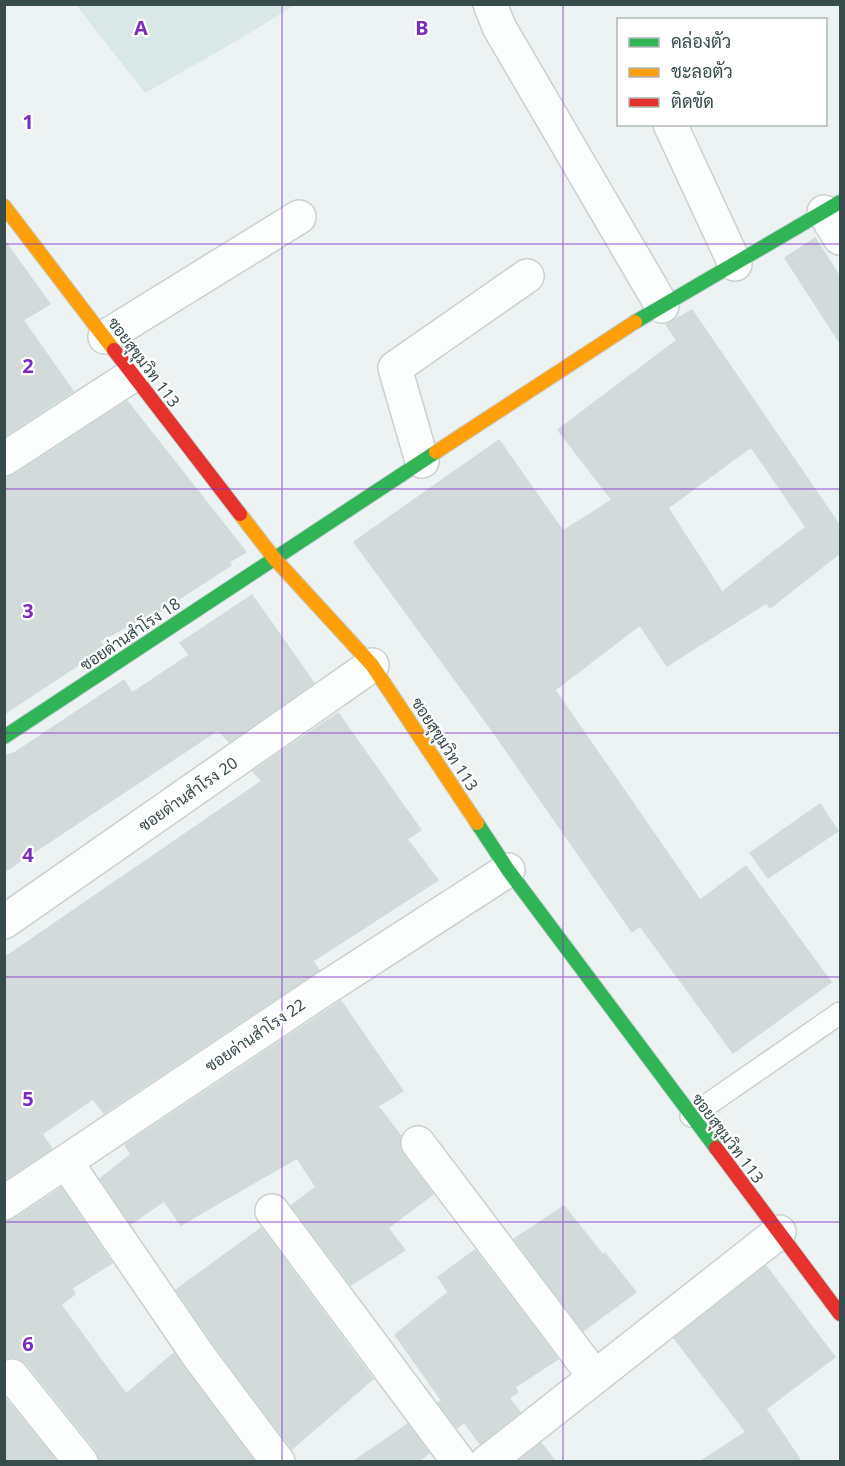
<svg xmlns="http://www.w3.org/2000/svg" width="845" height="1466" viewBox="0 0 845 1466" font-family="'Noto Sans',Sarabun,sans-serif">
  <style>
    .residential { fill: #dae7e7 }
    .building { fill: #d2dada; stroke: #d2dcdc; stroke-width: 1.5; fill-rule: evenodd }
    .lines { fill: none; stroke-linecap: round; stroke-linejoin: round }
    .lane-casing { stroke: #cad1d1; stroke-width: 24 }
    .street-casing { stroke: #cad1d1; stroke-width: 36 }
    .fast-casing { stroke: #c5d2d5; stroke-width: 16 }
    .slow-casing { stroke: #c5d2d5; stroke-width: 16 }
    .jam-casing { stroke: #c5d2d5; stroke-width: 16 }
    .lane { stroke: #fcfdfd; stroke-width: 21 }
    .street { stroke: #fcfdfd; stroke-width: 33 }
    .fast { stroke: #30b455; stroke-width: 14 }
    .slow { stroke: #ff9f0a; stroke-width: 14 }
    .jam { stroke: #e5322d; stroke-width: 14 }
    .grid { fill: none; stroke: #7b2cbf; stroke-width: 1.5; stroke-opacity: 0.55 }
    .labels { text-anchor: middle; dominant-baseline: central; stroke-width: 4.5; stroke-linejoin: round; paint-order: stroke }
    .street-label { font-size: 16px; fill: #374b4b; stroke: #fff }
    .grid-label { font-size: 20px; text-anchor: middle; font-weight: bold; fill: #7b2cbf; stroke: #fff; stroke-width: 4.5; stroke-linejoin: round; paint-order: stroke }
  </style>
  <rect width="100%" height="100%" fill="#edf3f3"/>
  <path class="residential" d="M76,5H295L240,39L145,93Z"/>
  <path class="building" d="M815,238L840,277V343L785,258Z
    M4,240L50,304L23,320L73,391L4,436Z
    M692,310L840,526V553L770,608L766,603L667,666L640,625L555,690L700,900L746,866L831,982L733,1053L640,926L632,932L494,733L354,542L499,440L563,531L612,500L558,430L677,340L666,325ZM751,447L806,527L722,592L668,508Z
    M127,401L246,552L229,562L231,565L159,612L157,610L100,641L104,648L4,714V478L14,475Z
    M252,595L314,683L229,742L218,730L4,872V756L14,753L124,680L132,693L189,655L180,643Z
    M338,713L421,830L407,839L438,880L313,961L319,970L104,1113L93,1099L42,1134L52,1149L4,1180V958L262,781L253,771Z
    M820,804L838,831L768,878L750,853Z
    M341,1001L403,1091L378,1106L401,1136L400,1146L403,1154L433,1194L388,1228L405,1250L351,1285L291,1206L316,1187L297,1158L181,1225L164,1201L131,1224L100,1179L131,1154L125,1145Z
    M61,1188L112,1263L72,1288L75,1294L61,1305L126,1394L174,1353L254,1461H99L96,1450L27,1364L18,1358L10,1357L4,1359V1222L14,1219Z
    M564,1206L603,1255L605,1253L636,1292L583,1331L514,1239Z
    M261,1228L373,1379L292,1449L213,1344L176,1290Z
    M475,1250L558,1359L515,1387L518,1392L509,1398L520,1412L480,1444L464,1422L457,1428L438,1403L442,1401L395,1335L448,1292L438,1277Z
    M766,1266L835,1357L766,1409L801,1461H701L746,1432L674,1338Z
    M4,1397L57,1461H4Z
    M408,1424L429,1453L419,1461H354Z
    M541,1443L555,1461H518Z"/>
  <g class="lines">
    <g class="lane-casing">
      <path id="lane" d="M691,1116L840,1013"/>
    </g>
    <g class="street-casing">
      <path id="street" d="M490,4L499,27L662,306
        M670,124L735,264
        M824,212L840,238
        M105,337L299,217
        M4,459L133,375
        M422,461L395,368L527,276
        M4,922L372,665
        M418,1143L595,1377
        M66,1162L198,1355L278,1462
        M4,1203L318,993L508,870
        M272,1211L459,1462
        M12,1376L81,1462
        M487,1462L779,1232"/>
    </g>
    <g class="fast-casing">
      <path id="fast" d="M635,322L840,202
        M4,737L436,452
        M477,823L508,870L716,1148"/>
    </g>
    <g class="slow-casing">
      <path id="slow" d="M4,206L114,350
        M436,452L635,322
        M240,514L274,558L372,665L477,823"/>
    </g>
    <g class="jam-casing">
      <path id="jam" d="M114,350L240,514
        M716,1148L840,1314"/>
    </g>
    <use href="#lane" class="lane"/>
    <use href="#street" class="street"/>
    <use href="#fast" class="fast"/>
    <use href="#slow" class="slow"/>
    <use href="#jam" class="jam"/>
  </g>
  <path class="grid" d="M282,4V1462M563,4V1462M4,244H840M4,489H840M4,733H840M4,977H840M4,1222H840"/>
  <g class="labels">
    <g class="street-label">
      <text transform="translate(144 362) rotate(53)">ซอยสุขุมวิท 113</text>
      <text transform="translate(130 634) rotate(-34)">ซอยด่านสำโรง 18</text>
      <text transform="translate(445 744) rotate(57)">ซอยสุขุมวิท 113</text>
      <text transform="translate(188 794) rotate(-35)">ซอยด่านสำโรง 20</text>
      <text transform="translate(255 1035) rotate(-34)">ซอยด่านสำโรง 22</text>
      <text transform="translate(728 1138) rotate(53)">ซอยสุขุมวิท 113</text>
    </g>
  </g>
  <g class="grid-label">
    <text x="141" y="35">A</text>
    <text x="422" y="35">B</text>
    <text x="28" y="129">1</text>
    <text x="28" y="373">2</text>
    <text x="28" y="618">3</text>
    <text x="28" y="862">4</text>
    <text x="28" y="1106">5</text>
    <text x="28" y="1351">6</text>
  </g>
  <rect width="845" height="1466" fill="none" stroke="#374b4b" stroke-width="12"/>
  <rect x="617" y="18" width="210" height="108" fill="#ffffff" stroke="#afb7b7" stroke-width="1.5"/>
  <rect x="629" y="38" width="30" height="9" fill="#30b455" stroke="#afb7b7" stroke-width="1.5"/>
  <text x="671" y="48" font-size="18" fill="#374b4b">คล่องตัว</text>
  <rect x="629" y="68" width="30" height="9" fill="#ff9f0a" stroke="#afb7b7" stroke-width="1.5"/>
  <text x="671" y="78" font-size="18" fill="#374b4b">ชะลอตัว</text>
  <rect x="629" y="98" width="30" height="9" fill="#e5322d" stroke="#afb7b7" stroke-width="1.5"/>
  <text x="671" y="108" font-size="18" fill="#374b4b">ติดขัด</text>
</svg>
